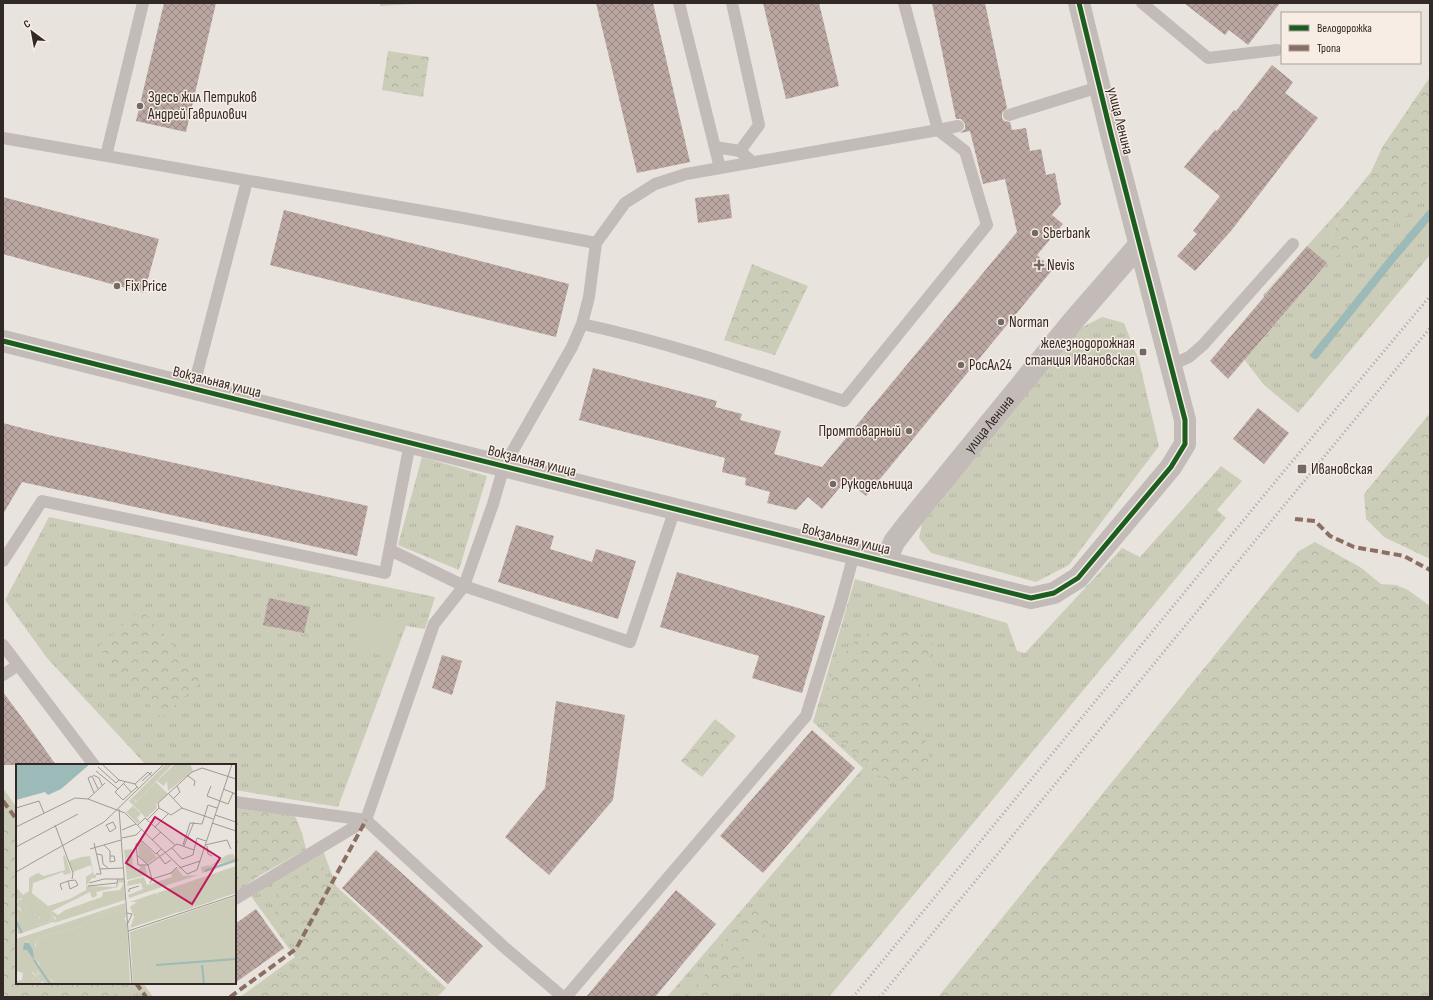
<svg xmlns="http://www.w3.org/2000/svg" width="1433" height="1000" viewBox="0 0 1433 1000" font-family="'Sofia Sans Condensed',sans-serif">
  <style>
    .grass { fill: url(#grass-tufts) }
    .forest { fill: url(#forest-crowns) }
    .pitch { fill: #cbcdb9 }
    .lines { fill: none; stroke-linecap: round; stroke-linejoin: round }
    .stream { stroke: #9cbab8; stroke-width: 8 }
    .building { fill: url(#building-cross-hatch) }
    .service { stroke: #c2bbb7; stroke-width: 12 }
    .minor { stroke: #c2bbb7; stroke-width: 22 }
    .tertiary { stroke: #c2bbb7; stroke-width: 22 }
    .rail { stroke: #aaa4a1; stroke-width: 3; stroke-dasharray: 1 3; stroke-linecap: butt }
    .quiet { stroke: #8d6e63; stroke-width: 4; stroke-dasharray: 8 4; stroke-linecap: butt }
    .cycleway-casing { stroke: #f7ede5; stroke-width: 8 }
    .cycleway { stroke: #1b5e20; stroke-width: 5 }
    .poi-dot { fill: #726a66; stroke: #f7ede5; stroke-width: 1.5 }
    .labels { text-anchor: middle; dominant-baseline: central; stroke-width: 3; stroke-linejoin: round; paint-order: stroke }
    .poi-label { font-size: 15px; fill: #322926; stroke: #f7ede5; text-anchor: start }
    .street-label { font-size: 15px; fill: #322926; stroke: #f7ede5 }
    .inset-river { fill: none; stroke: #9cbab8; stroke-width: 2 }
    .inset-road { fill: none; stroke: #a09994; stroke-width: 1 }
    .view { fill: #c2185b; fill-opacity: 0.15; stroke: #c2185b; stroke-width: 2 }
    .inset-edge { fill: none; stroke: #322926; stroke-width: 2 }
  </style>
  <defs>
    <pattern id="grass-tufts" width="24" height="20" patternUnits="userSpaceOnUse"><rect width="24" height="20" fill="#cbcdb9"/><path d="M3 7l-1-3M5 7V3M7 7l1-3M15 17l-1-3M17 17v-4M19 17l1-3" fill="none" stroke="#afb09f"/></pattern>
    <pattern id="forest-crowns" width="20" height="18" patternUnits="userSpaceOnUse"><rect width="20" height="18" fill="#cbcdb9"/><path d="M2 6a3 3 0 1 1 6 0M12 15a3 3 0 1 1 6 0" fill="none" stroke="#afb09f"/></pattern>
    <pattern id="building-cross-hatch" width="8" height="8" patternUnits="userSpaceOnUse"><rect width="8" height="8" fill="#bba7a2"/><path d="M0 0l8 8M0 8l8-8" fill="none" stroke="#998884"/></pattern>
  </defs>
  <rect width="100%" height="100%" fill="#e9e3de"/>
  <path class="grass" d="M1430,178V255L1298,413L1264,385L1227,337L1249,344L1274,316L1263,295L1344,205L1330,243L1428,181Z
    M1102,317L1124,323L1139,361L1159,446L1069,565L1036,582L931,553L919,538L922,524L1081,328Z
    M422,457L487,476L459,570L398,545Z
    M1221,466L1242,481L1217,510L1226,518L829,997H667L863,768L813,722L855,579L1007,623L1017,651L1025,653L1122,548L1140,557Z
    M49,517L435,597L425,629L406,626L338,807L235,790V765H146L47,658L5,600Z
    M3,788L17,808V983H143L153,997H3Z
    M323,850L336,886L446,988L437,997H240L295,957L251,896Z"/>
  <path class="forest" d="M388,51L429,57L423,97L382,90Z
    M1430,77V178L1408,215L1367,244L1334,257L1330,243L1344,205L1371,172L1383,146Z
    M752,264L808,286L775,355L724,340Z
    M1430,413V559L1384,537L1366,519L1364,494Z
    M1315,542L1360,567L1381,584L1396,585L1408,590L1430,606V997H938L1299,551Z
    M141,609L203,680L161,718L98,647Z
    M899,627L913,630L931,639L933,646L929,658L921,670L918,683L921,703L920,725L925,737L929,754V761L923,771L913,778L899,781H892L875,774L823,724L820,717L833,667L855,641L864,635L879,630Z
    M715,719L736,736L702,777L681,761Z
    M235,808L295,816L302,833L306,849L259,876L235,893Z
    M3,814L17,832V983H116L113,997H3Z
    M318,860L322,863L327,882L333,889L433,982L435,988L432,997H309L291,994L282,997H249L297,963L302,957L275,914L274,902L279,887Z
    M765,907L771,918L767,931L748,951L734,973L729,985L718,997H686L712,967L731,929L741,918L752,911Z"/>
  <path class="pitch" d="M380,3H431L380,6Z
    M363,613L399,623L389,658L354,648Z"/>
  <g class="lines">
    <path class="stream" d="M1315,355L1392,259L1430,214"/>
  </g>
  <path class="building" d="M164,3H216L186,132L136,121Z
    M596,3H653L690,162L637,173Z
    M763,3H819L839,86L786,99Z
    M932,3H985L1007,108L1002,113V118L1004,121L1010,122L1012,130L1026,128L1030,151L1041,149L1046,175L1055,173L1061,204L1052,215L1063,224L1037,255L1053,269L866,496L846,480L822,509L808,497L796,510L767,503L770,492L745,485L746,478L722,472L725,458L579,420L593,368L717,401L715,407L742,414L740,420L781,431L774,454L822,467L1017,232L1005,179L983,184L970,131L960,133L965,129V124L961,119H956Z
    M1184,3H1280L1248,45L1229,30L1225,35Z
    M1272,65L1293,82L1285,93L1318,118L1231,231L1195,271L1177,256L1197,234L1193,231L1220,196L1184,167L1215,130L1217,131L1234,110L1236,111Z
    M729,194L732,218L698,223L695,198Z
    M3,197L159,239L144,293L3,254Z
    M284,210L569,284L556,337L270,265Z
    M1307,246L1327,263L1228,379L1210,361Z
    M1258,408L1289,433L1264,464L1233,439Z
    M3,423L49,435L368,506L357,556L22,482L3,514Z
    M516,525L554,536L550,549L592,562L596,549L636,561L618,619L498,582Z
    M677,572L825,616L802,693L752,678L759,656L660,627Z
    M269,598L310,607L304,633L263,625Z
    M442,655L462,661L452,695L432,688Z
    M3,692L34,734L56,765H3Z
    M556,701L625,715L613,800L549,875L505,837L545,788Z
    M812,730L855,768L763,873L720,836Z
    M376,850L483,946L448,984L342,888Z
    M676,890L716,924L655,997H586Z
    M256,909L284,948L235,983V924Z"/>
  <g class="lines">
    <path class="service" d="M679,3L720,168
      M732,3L759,125L740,151L752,162
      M1142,3L1208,58L1277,50
      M1009,115L1099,87
      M3,138L463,218L596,243
      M715,147L740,151
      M106,156L143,3
      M582,324C671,343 757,373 844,401L987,225L965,151L938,130L958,126
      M1171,365L1189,357L1203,345L1293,244
      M193,389L247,181
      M390,550L464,586L630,642L675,509
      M3,561L42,501L385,573L410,443
      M3,645L94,765
      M3,675L18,665
      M235,802L366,820L504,947L563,997
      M235,899L366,820L434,624L464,586L493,504L504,466L572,347L582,324L589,297L596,243L625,203L655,184L686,174L938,130L904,3
      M566,997L806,716L840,606L854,554"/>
    <path class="minor" id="s1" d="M886,561L894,542L907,525L1073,321L1139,245"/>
    <path class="tertiary" d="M3,341L1031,598L1054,593L1078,578L1171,467L1185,444V420L1111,134L1079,3"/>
    <path class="rail" d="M853,997L1265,494L1430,296
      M880,997L1430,328"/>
    <path class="quiet" d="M1295,519L1315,521L1330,536L1354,547L1404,556L1430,570
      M3,801L17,820
      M136,983L146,997
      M230,997L296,949L366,820"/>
    <g class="cycleway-casing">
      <path id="cycleway" d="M3,341L1031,598L1054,593L1078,578L1171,467L1185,444V420L1111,134L1079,3"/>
    </g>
    <use href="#cycleway" class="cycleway"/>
  </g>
  <g class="poi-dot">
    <circle cx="140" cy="106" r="4"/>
    <circle cx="1035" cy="233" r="4"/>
    <path d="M1037 259h4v4h4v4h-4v4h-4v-4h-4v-4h4z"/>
    <circle cx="117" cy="286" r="4"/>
    <circle cx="1001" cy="322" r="4"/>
    <rect x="1139" y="348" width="8" height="8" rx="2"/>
    <circle cx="961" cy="365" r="4"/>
    <circle cx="909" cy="431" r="4"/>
    <rect x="1297" y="464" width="10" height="10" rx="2"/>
    <circle cx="833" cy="484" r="4"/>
  </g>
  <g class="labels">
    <g class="poi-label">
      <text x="148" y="97">Здесь жил Петриков<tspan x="148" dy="17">Андрей Гаврилович</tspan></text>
      <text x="1043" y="233">Sberbank</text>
      <text x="1047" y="265">Nevis</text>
      <text x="125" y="286">Fix Price</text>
      <text x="1009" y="322">Norman</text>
      <text x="1135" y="343" text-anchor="end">железнодорожная<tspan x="1135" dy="17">станция Ивановская</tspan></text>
      <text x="969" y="365">РосАл24</text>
      <text x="901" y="431" text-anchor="end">Промтоварный</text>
      <text x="1311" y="469">Ивановская</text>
      <text x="841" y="484">Рукодельница</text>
    </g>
    <g class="street-label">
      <text transform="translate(1120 121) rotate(76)">улица Ленина</text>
      <text transform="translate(217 382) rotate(14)">Вокзальная улица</text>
      <text stroke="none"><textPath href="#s1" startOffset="172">улица Ленина</textPath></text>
      <text transform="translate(532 461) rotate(14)">Вокзальная улица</text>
      <text transform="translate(846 539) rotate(14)">Вокзальная улица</text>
    </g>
  </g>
  <g transform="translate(16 764)">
    <rect width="220" height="220" fill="#e9e3de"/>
    <path d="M150,0H157L121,37L118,35L120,38L117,41L113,37ZM126,78L141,93L131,100L123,92L122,81ZM116,85L117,105H124V101H129L131,111L111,116L108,86ZM49,91L55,109L48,111L47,108L17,119L16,129L32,142L54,135L70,126V113L77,108L75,101L57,108L53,97L65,93L74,92L78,111L80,110V114H76L70,122L99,123L103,116L108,115V119L103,118L102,123L80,128L81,132L76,134L74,128L36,147L35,150L20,149L19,152L24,155L21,161L35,157L36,151L40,157L3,170L0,142L10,152L11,145L5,138L6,134L2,135L0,141V123L7,131L13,127V114L16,112L22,109L28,112L49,106L47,92ZM220,94V98L186,109L185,103L194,101L193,102L197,103ZM220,102V129L114,164L118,153L114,143L121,138H114L140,129V132L141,129ZM161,104L167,112L182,111L113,134L112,131L127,125L125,119L111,122L112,117L128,113L131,121L156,113L155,109ZM220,132V220H117L114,168ZM109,139L110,153L108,154L111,159L114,220L40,219L27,209L20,193L22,213L17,208H12V213L18,215L17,220H0V217L6,216L7,209L0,207V175ZM99,144L102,147L76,155L67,162L24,173L20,179L19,189L10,176L54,158H69L74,153Z" fill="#cbcdb9" fill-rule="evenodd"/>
    <path d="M159,0H174L177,7L152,27L151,17L148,22L141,17ZM140,18L152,30L140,40L141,44L130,54L117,41ZM117,42L125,50L121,54L124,57L122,60L110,48ZM109,86H115L116,100L112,104V112ZM217,90L220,95L192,103L211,91ZM220,103V129L207,132L201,127L198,117L195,122L199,128L195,131L187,115ZM182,115L197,137L179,143L176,140L177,144L161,149L168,143L162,144L163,138L159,142L153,139L149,146L142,148L147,150L151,148V152L139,155L141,151L135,150L133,155L129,152L123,153L122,160L119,162L120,147L115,142L122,139V136L139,130L140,133L142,129ZM108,119L109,136L38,159L40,154L36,151L35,157L21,161L24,153L20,155L19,149L26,146L35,150L36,147L42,151L49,146L86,133L87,128L104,126ZM3,134L4,136L9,134L5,138L11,145L10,154L14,149L16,154L14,165L2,170L0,156L5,157L8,152L4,144L0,142ZM99,144L102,147L76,155L67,162L24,173L19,180L22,200L36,217L48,220H29L26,217L25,220H17V214H13L11,210L14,207L21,213L23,210L19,202V189L10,175L54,158H69L73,153ZM107,156L110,158V170L103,173H91V170L107,168L109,166ZM108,175L111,181L113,220H109L106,178Z" fill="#cbcdb9"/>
    <path d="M0,0H74L45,25L32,31L29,28L0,36ZM8,179H13L17,186L18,196L11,186H7Z" fill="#9cbab8"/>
    <path class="inset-river" d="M189,107L220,96M0,157L6,169M18,196L34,220M140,201L220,195M186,201L188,220"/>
    <path class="inset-road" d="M86,0L103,16L119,20L122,24M82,3L100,19L103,16M80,7L102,25M77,11L83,14L86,21M171,11L179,17L178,22M126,17L136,8M109,18L99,28L107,36L121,23M107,19L115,28M119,20L132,8L136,12M195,22L191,32L212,40L217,29M207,25L220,30M78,29L72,14L76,12L82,25M153,30L166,44L197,55M72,35L89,19M157,35L164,28L161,22M0,44L23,37L28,49M143,44L155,51L166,44M103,45L116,220M199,51L220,58M131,56L143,44L142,39L176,8L186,4L220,15M97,58L100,64L94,68L90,61ZM196,59L220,67M39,61L57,109L56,115M122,61L129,54L159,81M0,63L59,34L72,35L109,49L171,110L181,106L216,0M139,63L152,50M106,66L120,60M106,74L120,71L126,65M136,76L145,68M78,79L85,110H80M88,81L94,87V98L99,97L98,92H94M167,81L174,59L186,60L192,41L201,44M189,81L211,76L215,85M168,82L178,58M191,82L192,90L196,92M0,83L62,50M156,84L166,95L177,91L178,86M74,85L105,76M145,85L140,90L126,77L120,80L122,101H132L161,80L178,86L181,74L190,77M141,89L149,100L155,96M81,90L86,91L87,100L92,104M121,91L132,101L136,115L134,119M163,104L184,97M84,105L107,104M0,108L88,58L148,0M136,115L155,109L161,103M59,116L62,121L54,125L52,117ZM73,119L88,115H108M72,122L101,119L102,115M46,126L44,120L52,117M113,128V125L123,122M111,149L116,150L112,159M112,167L220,131"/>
    <path class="view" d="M139,53L204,94L176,140L110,99Z"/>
    <rect width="220" height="220" class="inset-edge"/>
  </g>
  <rect width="1433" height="1000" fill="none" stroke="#322926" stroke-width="8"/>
  <rect x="1281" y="12" width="140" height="52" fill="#f7ede5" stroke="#a89f99"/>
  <rect x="1289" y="25" width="20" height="6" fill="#1b5e20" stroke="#a89f99"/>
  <text x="1317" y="32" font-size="12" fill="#322926">Велодорожка</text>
  <rect x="1289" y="45" width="20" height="6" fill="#8d6e63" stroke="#a89f99"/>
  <text x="1317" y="52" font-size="12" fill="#322926">Тропа</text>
  <g transform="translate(32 32) rotate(328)" stroke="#f7ede5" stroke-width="3" paint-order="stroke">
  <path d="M0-3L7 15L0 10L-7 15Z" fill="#322926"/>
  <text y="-6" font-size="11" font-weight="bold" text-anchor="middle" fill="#322926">С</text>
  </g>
</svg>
